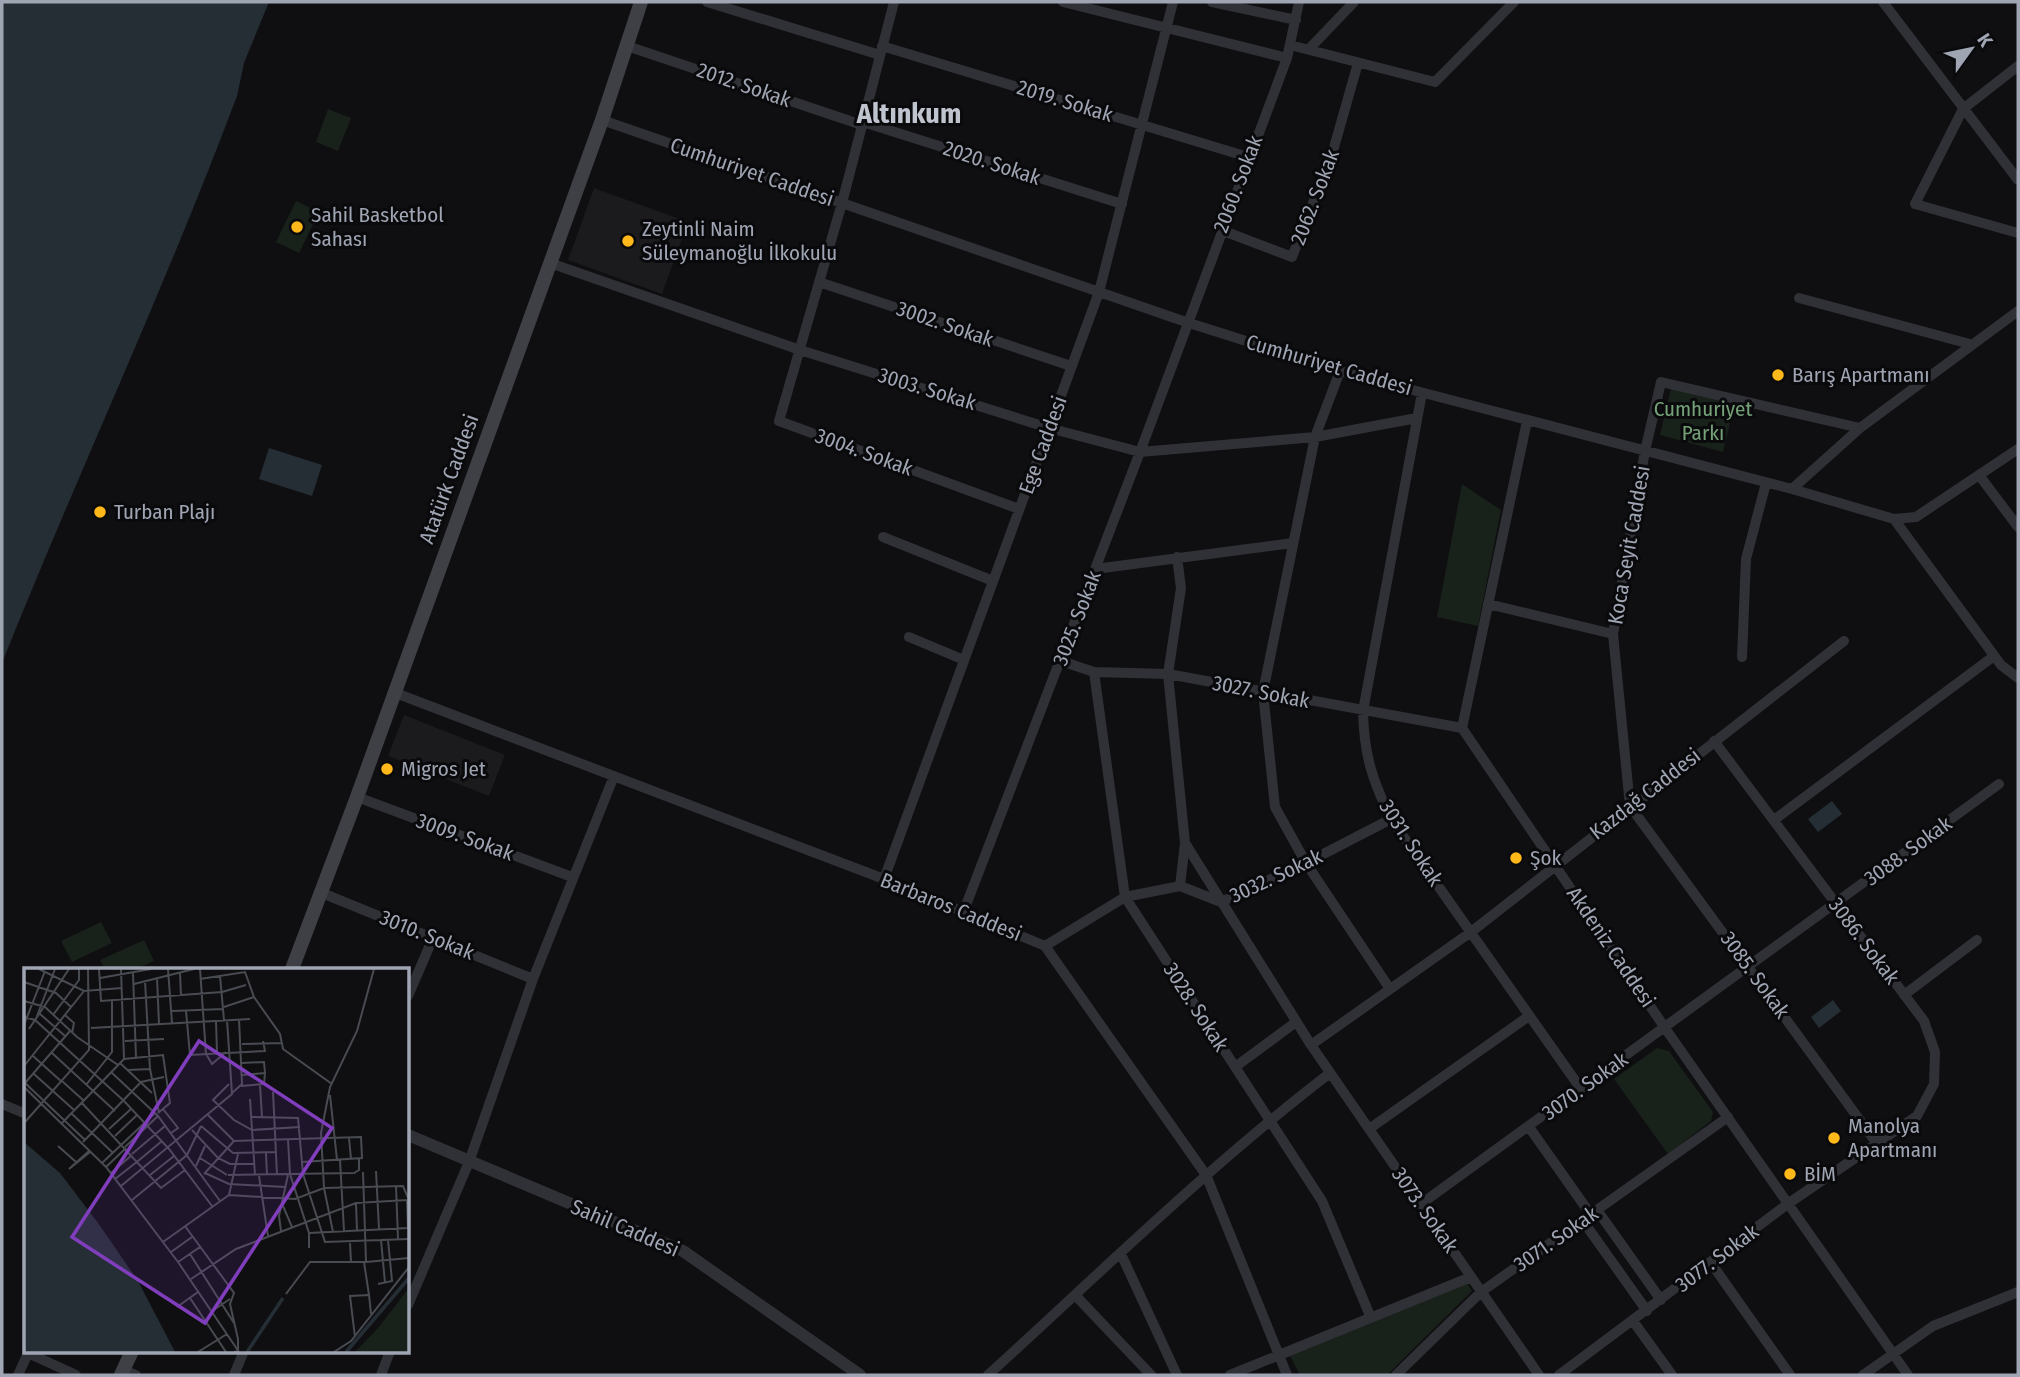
<svg xmlns="http://www.w3.org/2000/svg" width="2020" height="1377" viewBox="0 0 2020 1377" font-family="'Fira Sans Condensed',sans-serif">
  <style>
    .built { fill: #1b1b1e }
    .green { fill: #19211b }
    .water { fill: #252e35 }
    .lines { fill: none; stroke-linecap: round; stroke-linejoin: round }
    .minor { stroke: #303136; stroke-width: 10 }
    .tertiary { stroke: #303136; stroke-width: 12 }
    .secondary { stroke: #3e4046; stroke-width: 14 }
    .poi-dot { fill: #ffb819; stroke: #0a0a0c; stroke-width: 2.5 }
    .labels { text-anchor: middle; dominant-baseline: central; stroke-width: 6; stroke-linejoin: round; paint-order: stroke }
    .street-label { font-size: 21px; fill: #9fa5b3; stroke: #0a0a0c }
    .poi-label { font-size: 21px; fill: #9fa5b3; stroke: #0a0a0c; text-anchor: start }
    .park-label { font-size: 21px; fill: #74a177; stroke: #0a0a0c }
    .district-label { font-size: 28px; font-weight: bold; fill: #c0c4cf; stroke: #0a0a0c }
    .inset-river { fill: none; stroke: #252e35; stroke-width: 3.5 }
    .inset-road { fill: none; stroke: #494b52; stroke-width: 2 }
    .view { fill: #803ebd; fill-opacity: 0.15; stroke: #803ebd; stroke-width: 3.5 }
    .inset-edge { fill: none; stroke: #9fa5b3; stroke-width: 3.5 }
  </style>
  <rect width="100%" height="100%" fill="#0f0f11"/>
  <path class="built" d="M594,188L688,222L662,294L568,260Z
    M404,715L505,755L489,796L388,756Z"/>
  <path class="green" d="M328,109L351,118L338,151L316,142Z
    M296,201L319,212L299,253L276,242Z
    M1671,388L1735,403L1723,452L1660,435Z
    M1462,484L1501,510L1478,626L1437,617Z
    M101,922L112,943L72,962L61,941Z
    M144,940L154,961L135,969H105L100,960Z
    M1657,1048L1669,1051L1713,1112L1711,1121L1668,1154L1614,1079Z
    M1466,1281L1472,1291L1387,1375H1300L1290,1356Z"/>
  <path class="water" d="M2,2H269L244,63L237,96C165,288 78,473 2,663Z
    M269,448L322,465L312,496L259,479Z
    M1832,801L1842,814L1818,832L1808,819Z
    M1833,1000L1841,1011L1819,1028L1811,1017Z"/>
  <g class="lines">
    <path class="minor" d="M707,2L880,55
      M894,2L842,203L779,421L1019,509
      M1063,2L1287,58
      M1212,2L1296,20
      M1883,2L2018,180
      M1290,45L1435,82L1514,2
      M627,46L862,125
      M882,46L1248,157
      M1309,49L1354,2
      M2018,66L1963,109L1915,204L2018,233
      M602,120L1186,322L1340,371L1792,489L1860,428L2018,311
      M863,122L1122,204
      M1221,230L1292,257L1333,151L1358,63
      M550,263L800,350L1049,428L1140,452L1315,437L1417,418
      M819,282L1071,366
      M1799,298L1970,344
      M1340,371L1315,437L1263,692L1275,807L1306,863L1390,989
      M1422,393L1363,711C1364,755 1372,779 1391,819L1581,1089
      M1527,421L1462,728L1665,1028L1908,1375
      M1860,428L1661,382L1645,451L1613,634L1630,806L1878,1145
      M1979,475L2018,527
      M1792,489L1894,519L1916,517L2018,449
      M1894,519L2001,665L2018,678
      M883,537L993,581
      M1177,557L1181,588L1168,674L1185,843L1180,886
      M1095,569L1293,543
      M1488,604L1613,634
      M909,637L964,660
      M1742,657L1746,559L1766,483
      M1061,661L1094,672L1168,674L1462,728
      M1094,672L1125,897L1322,1201L1371,1318
      M393,692L884,879L1045,946L1206,1175L1287,1375
      M357,797L572,877
      M1774,820L1994,656
      M1185,843L1311,1045L1539,1375
      M884,879L1099,292L1173,2
      M322,893L533,979
      M963,913L1140,452L1287,58L1299,2
      M1045,946L1125,897L1180,886L1221,902L1306,863L1391,819
      M1904,995L1977,940
      M408,996L433,938
      M1311,1045L1471,932L1844,641
      M1235,1067L1296,1022
      M2,1104L26,1114
      M1529,1127L1591,1215
      M1369,1129L1529,1016
      M1421,1204L1999,784
      M1597,1210L1661,1300
      M1583,1221L1647,1311
      M1121,1254L1177,1375
      M1711,1263L1790,1375
      M1076,1296L1151,1375
      M408,1305L469,1162L533,979L614,776
      M1633,1321L1672,1375
      M28,1353L76,1375
      M124,1370L136,1375
      M18,1375L29,1351
      M234,1375L244,1351
      M381,1375L390,1351
      M988,1375C1100,1273 1209,1166 1330,1073
      M1230,1375L1471,1277
      M1396,1375L1481,1292L1728,1117
      M1559,1375L1789,1203L1917,1116L1934,1084L1935,1052L1924,1021L1714,741
      M1863,1375L1933,1326L2018,1292"/>
    <path class="tertiary" d="M408,1135L683,1251L860,1375"/>
    <path class="secondary" d="M292,969L357,797L602,120L641,2
      M121,1375L132,1351"/>
  </g>
  <g class="poi-dot">
    <circle cx="297" cy="227" r="7"/>
    <circle cx="628" cy="241" r="7"/>
    <circle cx="1778" cy="375" r="7"/>
    <circle cx="100" cy="512" r="7"/>
    <circle cx="387" cy="769" r="7"/>
    <circle cx="1516" cy="858" r="7"/>
    <circle cx="1834" cy="1138" r="7"/>
    <circle cx="1790" cy="1174" r="7"/>
  </g>
  <g class="labels">
    <g class="street-label">
      <text transform="translate(744 85) rotate(19)">2012. Sokak</text>
      <text transform="translate(1065 101) rotate(17)">2019. Sokak</text>
      <text transform="translate(992 163) rotate(18)">2020. Sokak</text>
      <text transform="translate(752 172) rotate(19)">Cumhuriyet Caddesi</text>
      <text transform="translate(1238 184) rotate(-69)">2060. Sokak</text>
      <text transform="translate(1315 197) rotate(-69)">2062. Sokak</text>
      <text transform="translate(945 324) rotate(19)">3002. Sokak</text>
      <text transform="translate(1329 365) rotate(16)">Cumhuriyet Caddesi</text>
      <text transform="translate(927 389) rotate(17)">3003. Sokak</text>
      <text transform="translate(1043 445) rotate(-70)">Ege Caddesi</text>
      <text transform="translate(864 452) rotate(20)">3004. Sokak</text>
      <text transform="translate(449 479) rotate(-70)">Atatürk Caddesi</text>
      <text transform="translate(1629 545) rotate(-80)">Koca Seyit Caddesi</text>
      <text transform="translate(1077 618) rotate(-69)">3025. Sokak</text>
      <text transform="translate(1261 692) rotate(11)">3027. Sokak</text>
      <text transform="translate(1645 794) rotate(-38)">Kazdağ Caddesi</text>
      <text transform="translate(465 837) rotate(20)">3009. Sokak</text>
      <text transform="translate(1411 843) rotate(57)">3031. Sokak</text>
      <text transform="translate(1908 851) rotate(-36)">3088. Sokak</text>
      <text transform="translate(1276 876) rotate(-25)">3032. Sokak</text>
      <text transform="translate(951 907) rotate(22)">Barbaros Caddesi</text>
      <text transform="translate(427 935) rotate(22)">3010. Sokak</text>
      <text transform="translate(1864 941) rotate(53)">3086. Sokak</text>
      <text transform="translate(1611 947) rotate(56)">Akdeniz Caddesi</text>
      <text transform="translate(1755 975) rotate(54)">3085. Sokak</text>
      <text transform="translate(1196 1007) rotate(57)">3028. Sokak</text>
      <text transform="translate(1585 1086) rotate(-36)">3070. Sokak</text>
      <text transform="translate(1425 1210) rotate(55)">3073. Sokak</text>
      <text transform="translate(625 1228) rotate(23)">Sahil Caddesi</text>
      <text transform="translate(1556 1239) rotate(-35)">3071. Sokak</text>
      <text transform="translate(1717 1258) rotate(-37)">3077. Sokak</text>
    </g>
    <g class="poi-label">
      <text x="311" y="215">Sahil Basketbol<tspan x="311" dy="24">Sahası</tspan></text>
      <text x="642" y="229">Zeytinli Naim<tspan x="642" dy="24">Süleymanoğlu İlkokulu</tspan></text>
      <text x="1792" y="375">Barış Apartmanı</text>
      <text x="114" y="512">Turban Plajı</text>
      <text x="401" y="769">Migros Jet</text>
      <text x="1530" y="858">Şok</text>
      <text x="1848" y="1126">Manolya<tspan x="1848" dy="24">Apartmanı</tspan></text>
      <text x="1804" y="1174">BİM</text>
    </g>
    <g class="park-label">
      <text x="1703" y="409">Cumhuriyet<tspan x="1703" dy="24">Parkı</tspan></text>
    </g>
    <g class="district-label">
      <text x="909" y="113">Altınkum</text>
    </g>
  </g>
  <g transform="translate(24 968)">
    <rect width="385" height="385" fill="#0f0f11"/>
    <path d="M385,320V384H331L354,360Z" fill="#19211b"/>
    <path d="M1,175L36,205L74,255L114,313L151,384H0Z" fill="#252e35"/>
    <path class="inset-river" d="M223,384L259,330M322,384L385,310"/>
    <path class="inset-road" d="M15,1L60,23L98,20M75,1L77,33L198,24L222,17M144,1L148,55M176,1L182,86L188,96L202,84M109,5L112,90M156,5L157,28M196,8L200,52M76,10L127,1M133,10L135,56M176,11L221,4L230,29L256,66L259,81L308,116M121,13L126,101L135,145M0,14L32,25L47,39M110,16L170,1M0,33L21,39L53,69L94,97M200,39L230,29M148,43L199,41M162,43L166,87L241,83L239,73M16,46L41,68M29,47L55,12V1M41,47L50,55L48,65M13,48L31,1M0,49L11,52L100,133L145,181L188,238M192,53L193,85M0,57L21,3M67,60L226,51M5,61L45,1M101,73L140,71M218,76L257,75M28,85L91,143M9,88L38,114M100,91L139,87L146,135L134,145M96,95L128,125M218,95L240,94L241,105L218,107M0,98L60,23M104,102L126,101M87,104L134,148L196,233M10,106L50,142M38,113L59,132M0,114L61,172M1,115L46,63M205,116L189,132L210,152L228,162L276,159M62,117L88,84V33M236,117L238,149M217,118L240,116L241,105M0,119L82,199L154,294L215,384M249,124L253,207M208,125L218,116L215,51M306,127L313,192M226,131L231,207M57,134L137,220L161,202M139,141L154,160L147,165M47,145L89,185M184,147L210,173L337,169L338,190L278,194M227,149L274,150L279,206L301,274L357,272L361,315M1,154L65,82L64,1M38,155L100,91L97,1M177,158L209,185L252,184M85,161L107,141M168,162L194,190L206,196H231M91,168L113,147M325,170L327,191M264,172L266,206L285,265V280M59,174L117,114L140,109M34,178L52,194M101,179L134,148M65,183L45,201L66,184M242,185L243,207M108,186L141,158M176,190L203,207M316,192L320,263M114,193L138,173M78,195L131,145M172,198L181,178M82,199L102,180M352,203L355,261M87,205L108,187M181,205L205,216L261,219M180,206L210,173M126,207L150,188M204,207L330,205L335,202V190M235,208L244,268M91,211L114,193M97,218L208,126L203,52M372,218L374,271M205,227L214,186M108,232L163,187L177,158M332,236L333,262M259,238L268,259M161,258L210,325L206,336L214,371V383L210,384M257,263L255,248L264,207M309,264L300,220L297,165L306,119L333,63L350,1M285,265L384,260M357,272L385,271M139,274L205,227L271,231L300,220L379,218L385,232M326,275L327,294H342L339,204M147,284L168,269M166,286L210,355M154,294L176,279M340,294L345,327M342,294L385,290M167,311L212,281L332,235L383,232L384,260M354,316L368,313L364,272M262,326L286,294H327M166,330L202,384M153,339L174,324M188,343L206,331M331,369L326,328L345,327L347,346M174,384L203,366M310,384L327,373L385,299"/>
    <path class="view" d="M175,73L308,160L181,355L48,269Z"/>
    <rect width="385" height="385" class="inset-edge"/>
  </g>
  <rect width="2020" height="1377" fill="none" stroke="#9fa5b3" stroke-width="7"/>
  <g transform="translate(1971 49) rotate(57)" stroke="#0a0a0c" stroke-width="5" paint-order="stroke">
  <path d="M0-5L12 26L0 18L-12 26Z" fill="#9fa5b3"/>
  <text y="-10" font-size="19" font-weight="bold" text-anchor="middle" fill="#9fa5b3">K</text>
  </g>
</svg>
